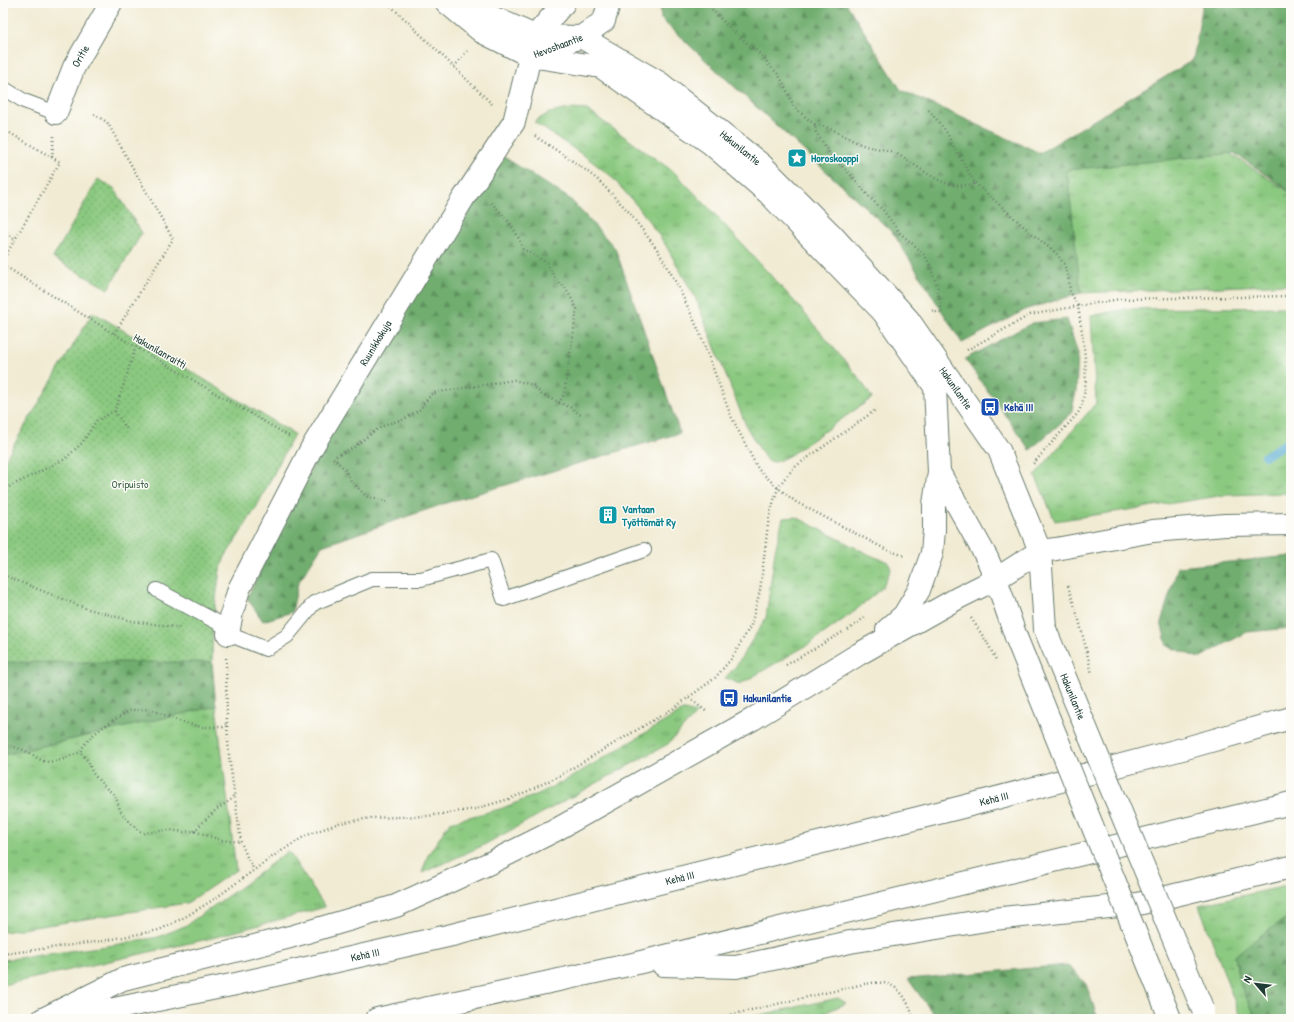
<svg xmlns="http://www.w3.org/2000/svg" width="1294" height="1022" viewBox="0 0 1294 1022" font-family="'Patrick Hand',sans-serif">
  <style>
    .grass { fill: url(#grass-tufts); stroke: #55835a }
    .forest { fill: url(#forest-firs); stroke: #487551 }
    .park { fill: url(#park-dots); stroke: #55835a }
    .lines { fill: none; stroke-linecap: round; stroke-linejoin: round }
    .stream { stroke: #57acd3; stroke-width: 8 }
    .lane-casing { stroke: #687a6c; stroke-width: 16 }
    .street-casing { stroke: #687a6c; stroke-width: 24 }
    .secondary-casing { stroke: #687a6c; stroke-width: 24 }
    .highway-casing { stroke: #687a6c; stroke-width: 24 }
    .path { stroke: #687a6c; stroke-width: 2.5; stroke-dasharray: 1 3; stroke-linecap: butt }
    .lane { stroke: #fff; stroke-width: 14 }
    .street { stroke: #fff; stroke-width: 22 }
    .secondary { stroke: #fff; stroke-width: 22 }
    .highway { stroke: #fff; stroke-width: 22 }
    .secondary-bridge-casing { stroke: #687a6c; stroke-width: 24; stroke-linecap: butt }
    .path-bridge { stroke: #687a6c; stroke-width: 2.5; stroke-dasharray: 1 3; stroke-linecap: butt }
    .secondary-bridge { stroke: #fff; stroke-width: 22 }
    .labels { text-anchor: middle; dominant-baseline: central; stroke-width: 3; stroke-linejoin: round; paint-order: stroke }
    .street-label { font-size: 11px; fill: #1f3d34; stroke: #fdfcf7 }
    .culture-label { font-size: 11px; font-weight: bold; fill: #0d838f; stroke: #fdfcf7; text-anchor: start }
    .transit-label { font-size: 11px; font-weight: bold; fill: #164399; stroke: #fdfcf7; text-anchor: start }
    .park-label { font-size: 11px; fill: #3a6047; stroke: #fdfcf7 }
  </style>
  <defs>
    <pattern id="grass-tufts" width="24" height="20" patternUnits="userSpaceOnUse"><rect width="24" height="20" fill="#8bc980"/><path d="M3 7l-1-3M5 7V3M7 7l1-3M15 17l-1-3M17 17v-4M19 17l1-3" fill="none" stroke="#71a46a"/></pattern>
    <pattern id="forest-firs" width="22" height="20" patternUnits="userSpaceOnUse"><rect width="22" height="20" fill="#70ad6e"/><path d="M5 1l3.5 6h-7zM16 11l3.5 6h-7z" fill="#5b8e5b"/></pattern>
    <pattern id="park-dots" width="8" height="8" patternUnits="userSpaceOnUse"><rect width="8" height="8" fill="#8bc980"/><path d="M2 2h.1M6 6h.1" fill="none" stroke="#71a46a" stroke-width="1.8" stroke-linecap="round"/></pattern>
  </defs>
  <rect width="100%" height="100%" fill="#fdfcf7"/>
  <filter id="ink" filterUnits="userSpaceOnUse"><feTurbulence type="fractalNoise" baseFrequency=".025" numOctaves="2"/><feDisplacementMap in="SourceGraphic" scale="8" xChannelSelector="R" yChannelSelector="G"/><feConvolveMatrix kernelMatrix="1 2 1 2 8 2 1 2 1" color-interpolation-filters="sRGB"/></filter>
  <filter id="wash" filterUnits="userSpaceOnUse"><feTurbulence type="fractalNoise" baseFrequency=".012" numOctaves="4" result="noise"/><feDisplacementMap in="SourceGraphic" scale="16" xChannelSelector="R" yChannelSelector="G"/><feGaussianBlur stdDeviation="0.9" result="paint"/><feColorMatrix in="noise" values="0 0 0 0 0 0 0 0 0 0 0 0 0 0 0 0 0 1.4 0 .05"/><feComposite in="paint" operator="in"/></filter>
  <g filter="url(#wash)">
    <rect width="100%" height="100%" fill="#f1ebd3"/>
    <path class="grass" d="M570,109L587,110L674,172L709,208L795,302L860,379L872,398L790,455L776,462L767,461L747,428L695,297L665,244L640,209L610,175L586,157L534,122L549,113Z
      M1229,153L1291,193V284L1081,293L1066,170Z
      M1291,307V493L1226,495L1055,521L1035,475L1096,403L1091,316L1126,309Z
      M796,517L870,555L888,562L891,569L882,588L851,614L809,644L740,684L725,678L736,666L766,618L775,551L783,518Z
      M216,706L236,870L187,903L3,932V755Z
      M684,710L697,713L668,744L482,846L422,873L428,855L450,822L500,809L536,795L568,779Z
      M288,851L325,907L212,938L3,985V960L114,945L158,937L185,926L242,886Z
      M1291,885V916L1288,917L1249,944L1235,956L1239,982L1257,1019H1241L1199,905Z
      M838,998L846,1003L812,1019H742Z"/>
    <path class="forest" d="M660,3H846L901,90L1040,153L1193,60L1203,3H1291V192L1234,153L1067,170L1081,293L1027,309L962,343L893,233L661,19Z
      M504,157L570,199L615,248L680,433L449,502L322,546L298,583L292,612L263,621L247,598L314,462L347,405Z
      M1067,319L1078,354L1076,392L1071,414L1030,450L965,359L1032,323Z
      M1291,556V628L1247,632L1199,658L1167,646L1161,622L1178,567Z
      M3,662H212L216,706L3,755Z
      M1291,916V1019H1257L1239,982L1235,956L1249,944L1288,917Z
      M1068,965L1086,984L1097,1016L1104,1019H937L908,979Z"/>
    <path class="park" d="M98,179L114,188L142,233L108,289L53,258Z
      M93,312L294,434L256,508L225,557L220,570L213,620L212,662H3V463Z"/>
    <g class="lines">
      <path class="stream" d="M1265,456L1291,440"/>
    </g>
  </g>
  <g filter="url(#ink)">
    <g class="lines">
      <g class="lane-casing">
        <path id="lane" d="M3,88L24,101L56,113
          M157,590L228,628
          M228,634L266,649L287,636L314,603L372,579H421L491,560L504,599L644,550"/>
      </g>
      <g class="street-casing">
        <g id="street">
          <path id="s1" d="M530,56L581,37L604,21L609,3"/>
          <path id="s2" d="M56,113L74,67L111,3"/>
          <path id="s3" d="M228,634L232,612L239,589L311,449L463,199L514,122L535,36L564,3"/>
        </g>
      </g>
      <g class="secondary-casing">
        <g id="secondary">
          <path d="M447,3L482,32L530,56L601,67L710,143L769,194L883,312L935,387L939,472L987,558L996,579L1016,637"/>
          <path id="s4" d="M471,3L490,16L535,36L581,37L660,83L762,165L834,237L908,319L999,450L1040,551L1045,629"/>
        </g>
      </g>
      <g class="highway-casing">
        <g id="highway">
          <path d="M887,630L904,615L919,590L932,553L934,530V504L939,472"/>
          <path d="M663,965L736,967L850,942L993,919L1138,904L1291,867"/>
          <path d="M43,1019L123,979L290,937L396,906L492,862L554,831L753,719L859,654L958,598L996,579L1040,551L1056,549L1153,531L1225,525L1291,524"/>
          <path id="s5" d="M65,1019L236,984L452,935L970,805L1186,748L1291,718"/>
          <path d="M377,1019L633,964L1291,803"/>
        </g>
      </g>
      <path class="path" d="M388,3L492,104
        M707,3C724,25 745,41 766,59L767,63L778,74L784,84L794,107L815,125L816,132L830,154L850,174L871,199L883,210L900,233L922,252L927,259L937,285L942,312V313H938L932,310
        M454,67L467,51
        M94,114L107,122L173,239L114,334
        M815,125C833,126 846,139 863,145C873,149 885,148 895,153C921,166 944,194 975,183L951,142L946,131L927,108
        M3,129L60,162L3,260
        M535,136L583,168L598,180L628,211L657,249L677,284L699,331L731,416L758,469L778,488L796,502L887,550L905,556
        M52,157L54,136
        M975,183L1030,232L1056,253L1064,264L1069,281L1070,291L1078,306L1120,299L1291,296
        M491,203C505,215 517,231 523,249L547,263L557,282L565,287L577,309L564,394L559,403
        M3,231L15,239
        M3,265L114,334L289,436
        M967,350L1030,315L1078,306C1082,335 1093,386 1078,413L1032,465
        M115,411L128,431
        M336,456L353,448L374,431L387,424L402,420L421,409L423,404L433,393L514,380L533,385L542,395L572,408L582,416
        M333,458L344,468L351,481L366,496L370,498H378L389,503
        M3,492L9,487L65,459L82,443L96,421L115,411L136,346
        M3,575L85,608L132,621L182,628
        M1068,586L1079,620
        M971,618L988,644
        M848,630L865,617
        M226,658L227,724L229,756L241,842L247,857L254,870
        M786,665L843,632
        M689,698L707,712
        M226,724L223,727H201L179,721L150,709L132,710L127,712C110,723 89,733 80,752L88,761L92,772L95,776L106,788L115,795L120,810L124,816L139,831L144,833L170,830L184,832L194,831L221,840L241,842
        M3,744L24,750L43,761L49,762L61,760L80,752
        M194,831L217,809L232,799L233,796
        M3,954L103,941L159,930L185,917L213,900L272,857L305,836L339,823L371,818L428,816L475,809L509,799L526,792L559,776L674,708L715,678L732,658L751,625L760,591L769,516L778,488L784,479L796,466L877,409
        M712,1019L864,984C870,983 877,982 883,983C901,985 909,1004 914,1019"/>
      <use href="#lane" class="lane"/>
      <use href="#street" class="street"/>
      <use href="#secondary" class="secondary"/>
      <use href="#highway" class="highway"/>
      <g class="secondary-bridge-casing">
        <g id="secondary-bridge">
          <path id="s6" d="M1045,629L1203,1010"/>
          <path d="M1016,637L1170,1018"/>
        </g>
      </g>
      <path class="path-bridge" d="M1079,620L1092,674
        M988,644L996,660"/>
      <use href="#secondary-bridge" class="secondary-bridge"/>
    </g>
  </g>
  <defs>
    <g id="sight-square" transform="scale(1)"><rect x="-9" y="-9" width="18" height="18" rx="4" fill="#0f9aa8" stroke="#fdfcf7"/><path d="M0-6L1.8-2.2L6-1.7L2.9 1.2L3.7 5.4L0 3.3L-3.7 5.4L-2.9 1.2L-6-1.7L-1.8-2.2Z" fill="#fff"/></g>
    <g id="bus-square" transform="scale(1)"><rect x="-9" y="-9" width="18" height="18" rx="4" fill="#1a4fb4" stroke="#fdfcf7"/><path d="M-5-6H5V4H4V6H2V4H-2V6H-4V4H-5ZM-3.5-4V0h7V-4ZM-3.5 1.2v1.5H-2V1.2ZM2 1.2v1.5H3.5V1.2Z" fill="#fff"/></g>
    <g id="building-square" transform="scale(1)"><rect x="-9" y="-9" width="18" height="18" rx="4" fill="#0f9aa8" stroke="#fdfcf7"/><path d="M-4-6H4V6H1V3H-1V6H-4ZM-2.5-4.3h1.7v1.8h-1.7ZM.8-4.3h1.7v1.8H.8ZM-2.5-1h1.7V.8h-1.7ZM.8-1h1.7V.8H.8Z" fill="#fff"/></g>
  </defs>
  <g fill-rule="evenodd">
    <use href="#sight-square" x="797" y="158"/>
    <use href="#bus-square" x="990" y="407"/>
    <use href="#building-square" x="608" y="515"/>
    <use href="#bus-square" x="729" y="698"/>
  </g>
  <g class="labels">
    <g class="street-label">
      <text stroke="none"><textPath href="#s1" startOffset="30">Hevoshaantie</textPath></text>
      <text stroke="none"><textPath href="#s2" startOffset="62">Oritie</textPath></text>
      <text stroke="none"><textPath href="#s4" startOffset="313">Hakunilantie</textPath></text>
      <text stroke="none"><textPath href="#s3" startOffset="328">Ruunikkokuja</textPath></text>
      <text transform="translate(160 351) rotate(30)">Hakunilanraitti</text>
      <text stroke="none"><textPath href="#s4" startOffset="637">Hakunilantie</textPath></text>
      <text stroke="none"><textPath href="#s6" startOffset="73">Hakunilantie</textPath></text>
      <text stroke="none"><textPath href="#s5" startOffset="955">Kehä III</textPath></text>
      <text stroke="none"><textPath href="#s5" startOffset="631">Kehä III</textPath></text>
      <text stroke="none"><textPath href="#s5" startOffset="307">Kehä III</textPath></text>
    </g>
    <g class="culture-label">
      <text x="811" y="158">Horoskooppi</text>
      <text x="622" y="509">Vantaan<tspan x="622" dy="13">Työttömät Ry</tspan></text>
    </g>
    <g class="transit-label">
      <text x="1004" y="407">Kehä III</text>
      <text x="743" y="698">Hakunilantie</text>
    </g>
    <g class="park-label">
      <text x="130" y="484">Oripuisto</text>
    </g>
  </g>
  <rect width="1294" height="1022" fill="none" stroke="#fdfcf7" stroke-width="16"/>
  <g transform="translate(1256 984) rotate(298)" stroke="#fdfcf7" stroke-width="3" paint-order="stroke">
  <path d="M0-3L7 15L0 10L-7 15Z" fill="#1f3d34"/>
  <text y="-6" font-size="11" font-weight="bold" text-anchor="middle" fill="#1f3d34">N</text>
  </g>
</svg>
